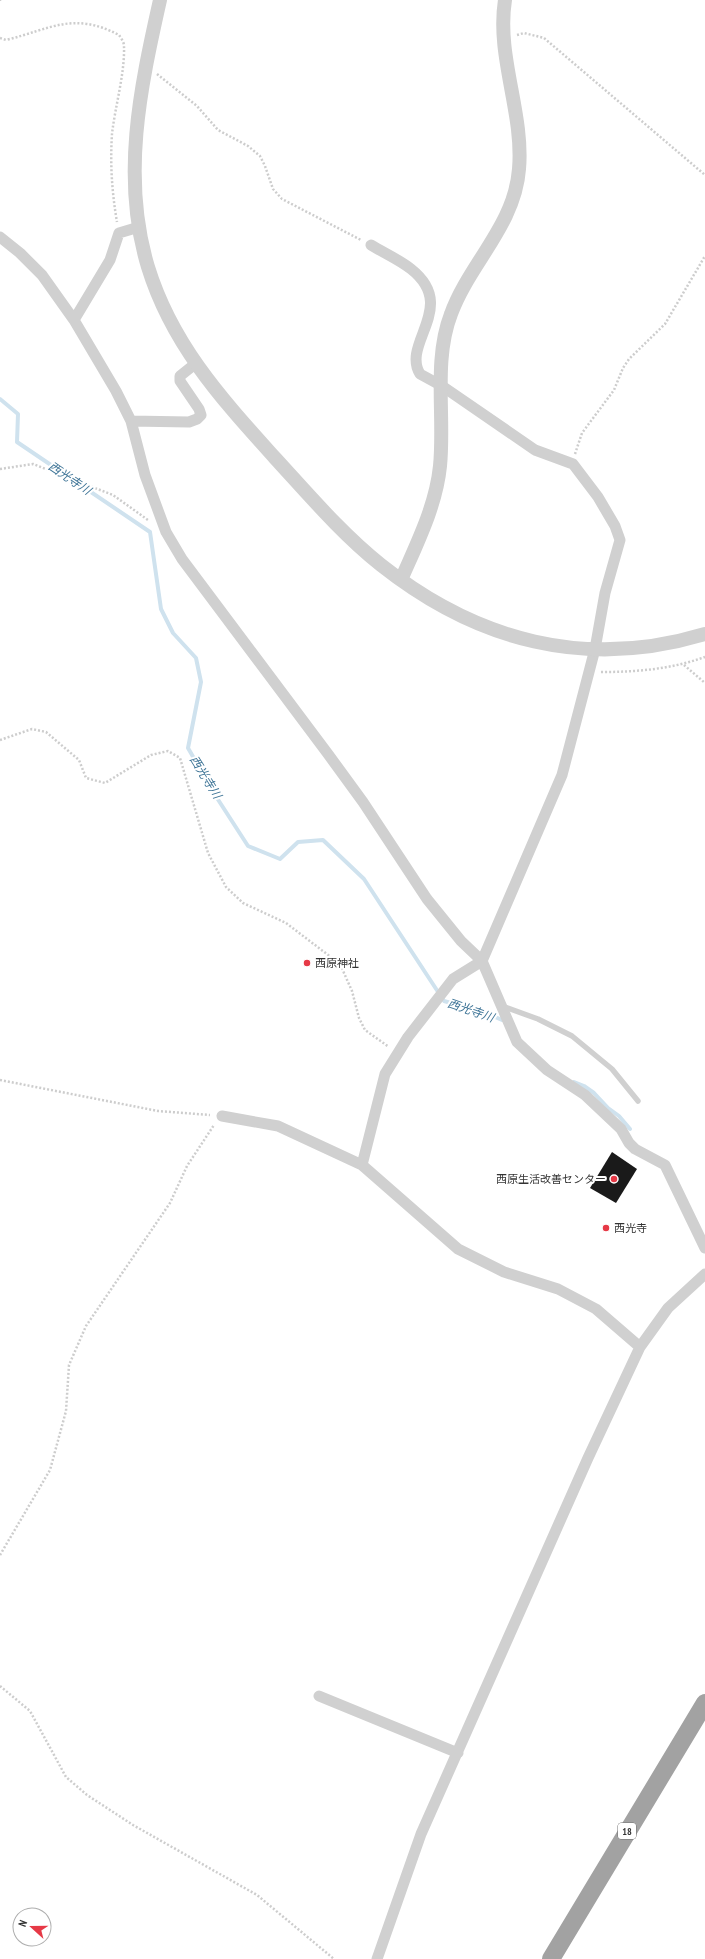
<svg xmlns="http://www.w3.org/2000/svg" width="705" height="1959" viewBox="0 0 705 1959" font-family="'PT Sans Narrow','Noto Sans JP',sans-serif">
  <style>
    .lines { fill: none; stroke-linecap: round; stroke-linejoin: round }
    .stream { stroke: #cfe2ee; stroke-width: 4 }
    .building { fill: #1a1a1a }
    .path { stroke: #cdcdcd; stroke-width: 2.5; stroke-dasharray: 2 2; stroke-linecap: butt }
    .service { stroke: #d0d0d0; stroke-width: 5.5 }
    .minor { stroke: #d0d0d0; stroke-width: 11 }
    .tertiary { stroke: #d0d0d0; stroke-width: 14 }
    .trunk { stroke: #a2a2a2; stroke-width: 18 }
    .poi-dot { fill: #e63946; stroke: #fff; stroke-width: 1.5 }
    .labels { text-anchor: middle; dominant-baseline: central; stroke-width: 4; stroke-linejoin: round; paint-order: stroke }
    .shield { fill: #fff; stroke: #707070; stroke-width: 1 }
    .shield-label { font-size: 10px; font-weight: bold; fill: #333 }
    .poi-label { font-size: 11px; fill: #333; stroke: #fff; text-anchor: start }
    .water-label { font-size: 12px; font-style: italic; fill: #3f7597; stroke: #fff }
  </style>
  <rect width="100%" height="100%" fill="#fff"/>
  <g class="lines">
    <path class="stream" d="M0,399L18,414L17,442L150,532L161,609L173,633L196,658L201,682L188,748L217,798L248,846L280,859L298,842L323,840L364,879L444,1001L486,1013L502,1020
      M574,1082L584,1086L594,1093L608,1108L619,1116L630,1129"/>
  </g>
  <path class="building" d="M612,1152L637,1169L616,1203L590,1188Z"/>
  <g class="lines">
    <path class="path" d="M0,1V0
      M517,35L524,33L544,38L705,175
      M0,38L6,40C51,29 73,11 119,35C121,38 124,42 124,46C125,73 115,107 112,134C110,164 112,193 117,222
      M157,74L197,106L218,130L248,146L260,156L265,166L273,189L282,199L361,240
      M575,454L582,433L614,390L623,368L629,359L665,324L705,256
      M0,469L33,464L113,495L148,520
      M684,665L705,683
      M601,672C638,672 671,669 705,657
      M0,740L32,729L46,732L79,760L86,778L105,783L151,755L168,751L180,758L208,853L226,887L243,903L286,923L340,964L352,991L359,1018L365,1030L389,1047
      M0,1080L158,1111L210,1115
      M0,1555L50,1470L66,1411L69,1365L86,1326L170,1203L187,1166L214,1125
      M0,1686L30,1711L66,1777L87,1795L133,1825L257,1895L334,1959"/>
    <path class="service" d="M502,1006L538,1019L572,1036L612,1069L638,1101"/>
    <path class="minor" d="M0,237L20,253L42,275L74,320L116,391L131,421L145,475L166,532L182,559L328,754L363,802L427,899L461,941L482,961L517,1042L547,1070L585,1095L621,1129L629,1143L635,1149L665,1165L705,1248
      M74,320L110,260L119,233L139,227
      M131,421L189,422L197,419L201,415L199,409L180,381V376L195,364
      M222,1116L278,1126L362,1165L458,1249L504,1272L558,1289L596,1309L640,1347
      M362,1165L385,1074L408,1037L453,979L482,961L562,775L595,649L605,593L620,540L615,526L598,497L573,464L535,450L442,386L420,374C401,343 459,307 411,269C400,260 384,253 371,245
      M319,1696L458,1753
      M377,1959L421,1834L588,1458L640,1347L668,1308L705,1274"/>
    <path class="tertiary" d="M160,0C140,89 121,178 148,267C172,345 222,399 275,458C309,495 342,534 381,565C477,641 586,670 705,634
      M401,580C417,543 436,506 440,466C445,417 433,360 451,314C469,264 515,225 519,169C524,113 496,56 505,0"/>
    <path class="trunk" d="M551,1959L705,1703"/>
  </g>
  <g class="poi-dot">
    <circle cx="307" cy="963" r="4"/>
    <circle cx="614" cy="1179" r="4"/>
    <circle cx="606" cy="1228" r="4"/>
  </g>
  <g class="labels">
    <rect class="shield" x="618" y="1823" width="18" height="16" rx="3"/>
    <g class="shield-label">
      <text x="627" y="1831">18</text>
    </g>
    <g class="poi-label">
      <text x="315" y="963">西原神社</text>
      <text x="606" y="1179" text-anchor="end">西原生活改善センター</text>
      <text x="614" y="1228">西光寺</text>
    </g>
    <g class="water-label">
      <text transform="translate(70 478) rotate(34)">西光寺川</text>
      <text transform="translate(206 777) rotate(58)">西光寺川</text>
      <text transform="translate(471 1010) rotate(19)">西光寺川</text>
    </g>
  </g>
  <g transform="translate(32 1927) rotate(291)"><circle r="19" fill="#ffffff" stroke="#adadad"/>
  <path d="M0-3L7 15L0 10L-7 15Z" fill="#e63946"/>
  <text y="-6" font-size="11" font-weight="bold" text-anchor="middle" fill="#333333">N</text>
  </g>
</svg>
